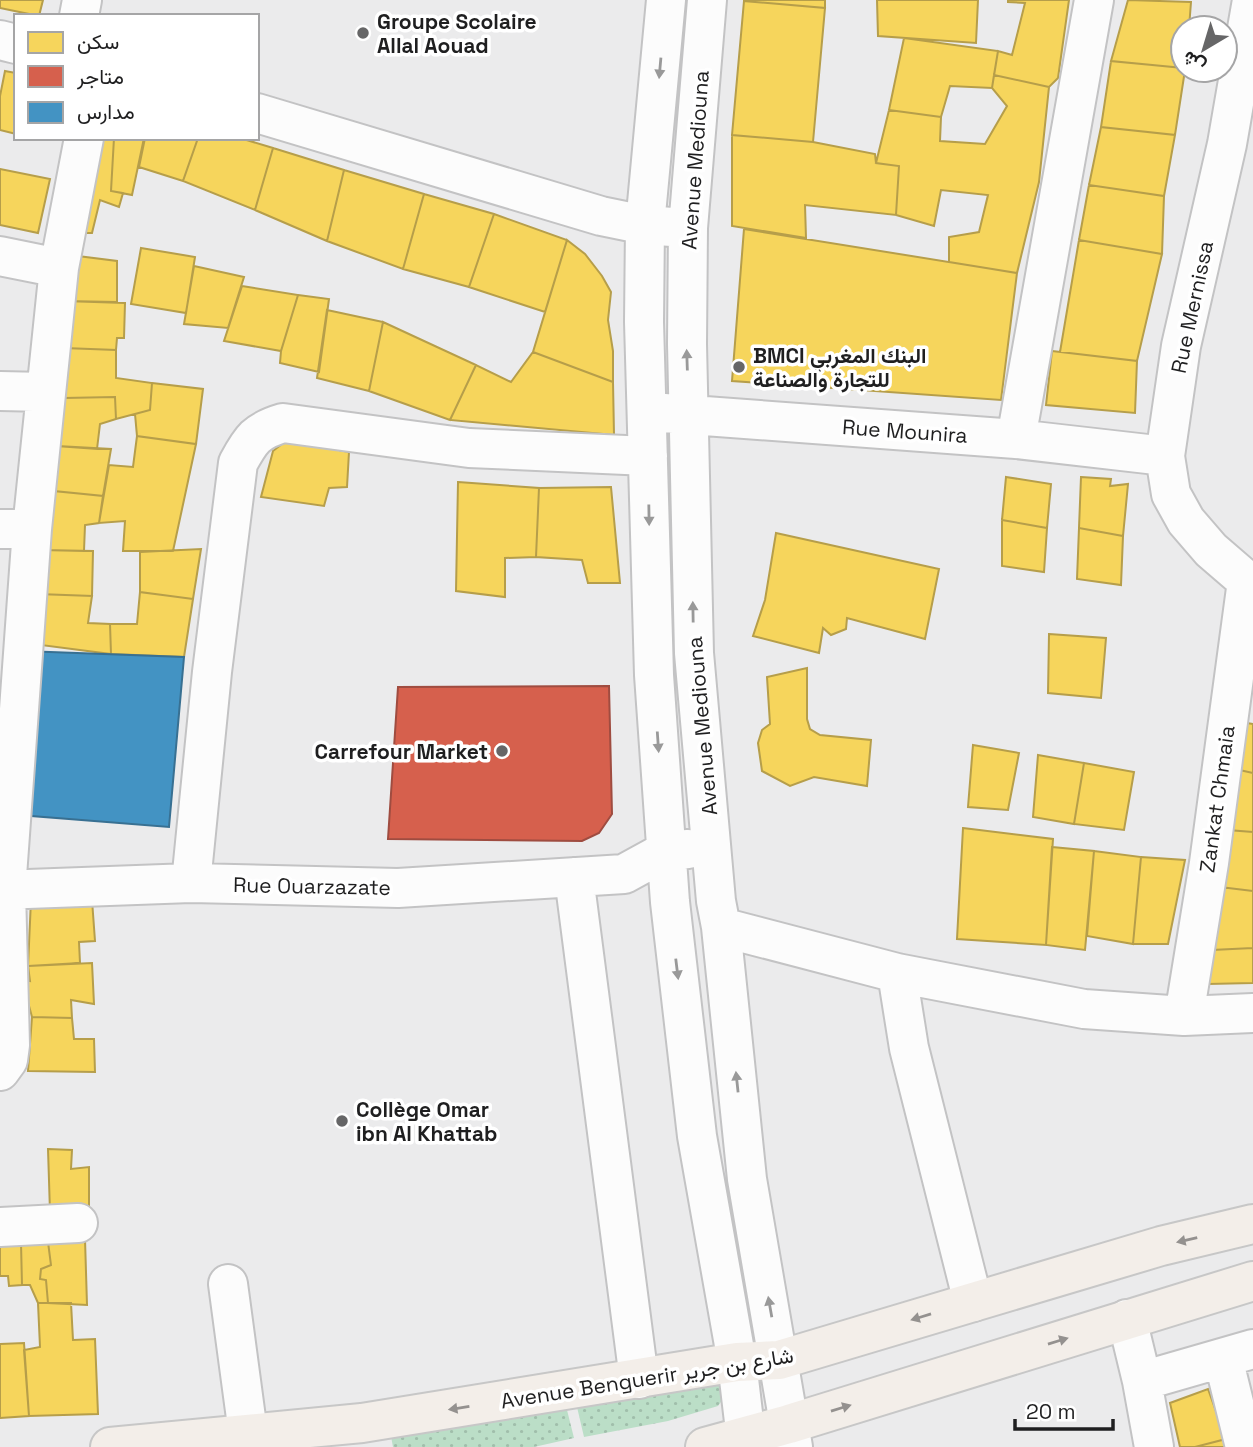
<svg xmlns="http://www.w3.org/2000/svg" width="1253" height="1447" viewBox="0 0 1253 1447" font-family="'Space Grotesk',Vazirmatn,sans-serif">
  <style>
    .park { fill: url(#park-dots) }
    .homes { fill: #f6d55c; stroke: #b69e4a; stroke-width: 2 }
    .shops { fill: #d6604d; stroke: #9f4c40; stroke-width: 2 }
    .schools { fill: #4393c3; stroke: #387092; stroke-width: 2 }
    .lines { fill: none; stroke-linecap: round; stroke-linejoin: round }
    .minor-casing { stroke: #c3c3c4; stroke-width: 42 }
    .major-casing { stroke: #c7c7c7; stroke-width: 42 }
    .minor { stroke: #fcfcfc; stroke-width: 38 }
    .major { stroke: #f3eee9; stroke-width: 38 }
    .oneway { fill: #999 }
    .oneway2 { fill: #94918f }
    .poi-dot { fill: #666667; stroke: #fff; stroke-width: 2.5 }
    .labels { text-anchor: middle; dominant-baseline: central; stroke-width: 7; stroke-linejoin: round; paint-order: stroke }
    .poi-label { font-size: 21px; font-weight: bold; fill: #1f1f20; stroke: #fff; text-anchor: start }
    .street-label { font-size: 21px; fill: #1f1f20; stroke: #fff }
  </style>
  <defs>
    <pattern id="park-dots" width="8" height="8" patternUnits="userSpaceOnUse" patternTransform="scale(1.75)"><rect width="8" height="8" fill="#bbdec7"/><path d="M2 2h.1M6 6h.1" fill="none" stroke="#a0beab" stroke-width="1.8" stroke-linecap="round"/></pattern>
  </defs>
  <rect width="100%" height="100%" fill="#ebebec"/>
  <path class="park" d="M723,1381L728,1392L718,1406L668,1421L584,1437L577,1407Z
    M567,1410L574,1438L534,1447H393L390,1431Z"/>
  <path class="homes" d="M0,0H43L39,16L0,8Z
    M825,0V8L744,1V0Z
    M877,0H978L976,43L878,36Z
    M1008,0H1069L1058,78L1049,87L994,75L998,51L1012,55L1025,3L1008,2Z
    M1128,0L1191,2L1189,28H1183V68L1111,61Z
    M744,1L825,8L813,142L732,135Z
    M904,38L998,51L992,88L950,86L941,117L889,110Z
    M1111,61L1183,68L1185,70L1175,135L1101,127Z
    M5,71L16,73V134L0,130V96Z
    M994,75L1049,87L1039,182L1017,273L949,262V237L979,232L988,195L941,190L934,226L896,215L899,166L876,163L889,110L941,117L940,141L985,144L1007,106L992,88Z
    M1101,127L1175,135L1164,196L1089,185Z
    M732,135L813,142L875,154L876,163L899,166L896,215L805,205L806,238L732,226Z
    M86,138H114L111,191L123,193L119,207L100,200L92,233H73Z
    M114,138H144L132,195L111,191Z
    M145,138H198L183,181L139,167Z
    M198,138H240L273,148L255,210L183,181Z
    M273,148L344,170L327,241L255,210Z
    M0,169L50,179L38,233L0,225Z
    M344,170L424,194L403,269L327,241Z
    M1089,185L1164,196L1162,254L1079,240Z
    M424,194L494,214L469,287L403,269Z
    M494,214L567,240L545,312L469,287Z
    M744,229L1017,273L1001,400L732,381Z
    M567,240L585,254L602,276L611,292L608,320L613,351V382L533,352Z
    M1079,240L1162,254L1137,361L1060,352Z
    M141,248L195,257L186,313L131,304Z
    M62,254L117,261V302L64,301Z
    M194,266L244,277L228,328L184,324Z
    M242,286L298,295L281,351L224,341Z
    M298,295L329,299L319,372L280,363L281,351Z
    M64,301L125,303L124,338H117L116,350L64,348Z
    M327,310L383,322L369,391L317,378Z
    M383,322L476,365L450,420L369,391Z
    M64,348L116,350V378L152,383L150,410L116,419L115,397L64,398Z
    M1052,351L1137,361L1135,413L1046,405Z
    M533,352L613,382L614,435L450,420L476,365L511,382Z
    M152,383L203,389L196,444L137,436L135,414L150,410Z
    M115,397L116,419L100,424L97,449L57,446L64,398Z
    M137,436L196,444L173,551H123L125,521L99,523L109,465L133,467Z
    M287,440L349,452L347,487L329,488L324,506L261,497L273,451Z
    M57,446L111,449L103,496L54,491Z
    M1006,477L1051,484L1047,528L1002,520Z
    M1081,477L1111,479L1110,486L1128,484L1123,536L1079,528Z
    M458,482L539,488L536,557L505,558V597L456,591Z
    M611,487L620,583H588L582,560L536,557L539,488Z
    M54,491L103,496L99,523L85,525L84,551L42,550Z
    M1002,520L1047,528L1044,572L1002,566Z
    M1079,528L1123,536L1121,585L1077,579Z
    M776,533L939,569L925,639L847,618L846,629L831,635L823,628L819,653L753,636L765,600Z
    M201,549L193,599L140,592V552Z
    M42,550L93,551L92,596L38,594Z
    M140,592L193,599L184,657L111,654L110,624H137Z
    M38,594L92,596L88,623L110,624L111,654L33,644Z
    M1049,634L1106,638L1101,698L1048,693Z
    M807,668V719L810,729L820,735L871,740L867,786L814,777L790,786L762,771L758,743L762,730L770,724L767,677Z
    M1241,722L1253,724V773L1235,769Z
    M973,745L1019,753L1008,810L968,807Z
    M1038,755L1084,763L1074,824L1033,817Z
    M1084,763L1134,772L1124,830L1074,824Z
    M1235,769L1253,773V832L1228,830Z
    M963,828L1053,839L1046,945L957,939Z
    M1228,830L1253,832V891L1220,887Z
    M1052,847L1094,851L1085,950L1046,945Z
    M1094,851L1141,857L1133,944L1087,936Z
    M1141,857L1185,860L1168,944H1133Z
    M1220,887L1253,891V948L1212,950Z
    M31,900H92L95,941L79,942L80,963L28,966Z
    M1253,948V983L1208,984L1212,950Z
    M92,963L94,1004L71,1000L72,1018L32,1017L22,980L30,981L28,966Z
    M32,1017L72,1018L74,1039H94L95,1072L28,1071Z
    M48,1149L72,1150L71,1169L89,1167V1213L50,1212Z
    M85,1239L87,1305L48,1303L46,1280L40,1279L41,1269L51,1265L48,1242Z
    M48,1242L51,1265L41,1269L40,1279L46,1280L48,1303H38L30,1285H22L21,1243Z
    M0,1243H21L22,1285L9,1286L8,1276H0Z
    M38,1303H71L73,1340L95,1339L98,1414L29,1416L24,1350L40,1347Z
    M24,1343L29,1416L0,1418V1344Z
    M1208,1389L1226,1439L1195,1447H1180L1170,1403Z
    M1226,1439L1230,1447H1195Z"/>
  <path class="shops" d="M609,686L612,814L599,833L582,841L388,839L398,687Z"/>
  <path class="schools" d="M23,651L184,657L169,827L19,815Z"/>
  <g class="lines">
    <g class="minor-casing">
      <path id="minor" d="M666,0L645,225L644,322L654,675L670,902L697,1136L737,1362L747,1447
        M707,0L688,228L687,344L694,653L716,901L721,927L747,1179L793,1447
        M1252,0L1227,144L1181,346L1165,456L1171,494L1186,521L1211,550L1247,581L1253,583
        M79,16L82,0
        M0,40L16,44
        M257,113L601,216L645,225L672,227
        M0,256L59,268L32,529L6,890L10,1045L8,1060L0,1071
        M59,268L84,138
        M0,391L45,392
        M664,413L1016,439L1165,456
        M1016,439L1094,0
        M0,529H32
        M574,877L639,1379
        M191,883L212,672L238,463C251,439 256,431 283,423L469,448L648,456
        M0,890L191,883L398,888L624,874L666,851L688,849
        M721,927L897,973L1084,1009L1184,1016L1253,1013
        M897,973L909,1048L973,1302
        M1184,1016L1209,863L1247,581
        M0,1227L78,1223
        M228,1284L248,1433
        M1127,1319L1142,1381L1154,1447
        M1223,1358L1245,1447
        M1142,1381L1253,1349"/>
    </g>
    <g class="major-casing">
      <path id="major" d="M110,1447L362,1423L737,1362L779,1360L1161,1246L1253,1224
        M705,1447L789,1424L1253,1281"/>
    </g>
    <use href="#minor" class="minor"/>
    <use href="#major" class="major"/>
  </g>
  <defs><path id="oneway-solid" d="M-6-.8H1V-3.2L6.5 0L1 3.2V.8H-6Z" transform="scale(1.75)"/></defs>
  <g class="oneway">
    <use href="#oneway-solid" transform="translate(660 68) rotate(95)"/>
    <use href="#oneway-solid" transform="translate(687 360) rotate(-92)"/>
    <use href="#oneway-solid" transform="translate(649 515) rotate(89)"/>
    <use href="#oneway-solid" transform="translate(693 612) rotate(-91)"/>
    <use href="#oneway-solid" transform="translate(658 742) rotate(86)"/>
    <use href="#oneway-solid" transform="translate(677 969) rotate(83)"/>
    <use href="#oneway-solid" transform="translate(737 1082) rotate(-96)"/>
    <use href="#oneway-solid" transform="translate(770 1307) rotate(-100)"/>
  </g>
  <g class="oneway2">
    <use href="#oneway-solid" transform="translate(1187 1240) rotate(167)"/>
    <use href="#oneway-solid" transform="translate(921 1317) rotate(163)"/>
    <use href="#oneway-solid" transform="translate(1058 1341) rotate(-17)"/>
    <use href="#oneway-solid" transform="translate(459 1408) rotate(171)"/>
    <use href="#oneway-solid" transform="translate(841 1408) rotate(-17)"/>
  </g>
  <g class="poi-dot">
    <circle cx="363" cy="33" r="7"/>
    <circle cx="739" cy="367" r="7"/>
    <circle cx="502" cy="751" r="7"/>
    <circle cx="342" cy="1121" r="7"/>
  </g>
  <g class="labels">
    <g class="poi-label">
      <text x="377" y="21">Groupe Scolaire<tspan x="377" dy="24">Allal Aouad</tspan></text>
      <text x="753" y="355">BMCI البنك المغربي<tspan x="753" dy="24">للتجارة والصناعة</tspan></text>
      <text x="488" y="751" text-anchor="end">Carrefour Market</text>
      <text x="356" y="1109">Collège Omar<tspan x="356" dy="24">ibn Al Khattab</tspan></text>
    </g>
    <g class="street-label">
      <text transform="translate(695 160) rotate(-86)">Avenue Mediouna</text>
      <text transform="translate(1192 307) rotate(-78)">Rue Mernissa</text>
      <text transform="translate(905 431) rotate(4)">Rue Mounira</text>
      <text transform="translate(702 726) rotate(-95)">Avenue Mediouna</text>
      <text transform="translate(1217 799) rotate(-82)">Zankat Chmaia</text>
      <text transform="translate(312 886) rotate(1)">Rue Ouarzazate</text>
      <text transform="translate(647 1378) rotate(-9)">Avenue Benguerir شارع بن جرير</text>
    </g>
  </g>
  <rect x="14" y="14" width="245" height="126" fill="#ffffff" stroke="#a5a5a6" stroke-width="2"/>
  <rect x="28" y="32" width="35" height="21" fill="#f6d55c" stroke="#a5a5a6" stroke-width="2"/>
  <text x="77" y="49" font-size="21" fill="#1f1f20">سكن</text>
  <rect x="28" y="66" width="35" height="21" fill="#d6604d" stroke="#a5a5a6" stroke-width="2"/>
  <text x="77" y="84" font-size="21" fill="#1f1f20">متاجر</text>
  <rect x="28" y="102" width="35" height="21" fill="#4393c3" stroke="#a5a5a6" stroke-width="2"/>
  <text x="77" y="119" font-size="21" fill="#1f1f20">مدارس</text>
  <g transform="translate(1204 49) rotate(218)"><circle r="33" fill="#ffffff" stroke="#a5a5a6" stroke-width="2"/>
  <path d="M0-5L12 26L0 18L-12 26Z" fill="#666667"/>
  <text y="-10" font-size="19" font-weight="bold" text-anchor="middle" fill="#1f1f20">ش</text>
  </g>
  <path d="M1015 1419v10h98v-10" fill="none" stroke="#1f1f20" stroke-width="3.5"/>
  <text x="1026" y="1419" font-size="21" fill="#1f1f20" stroke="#ffffff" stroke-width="5" paint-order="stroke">20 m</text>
</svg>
